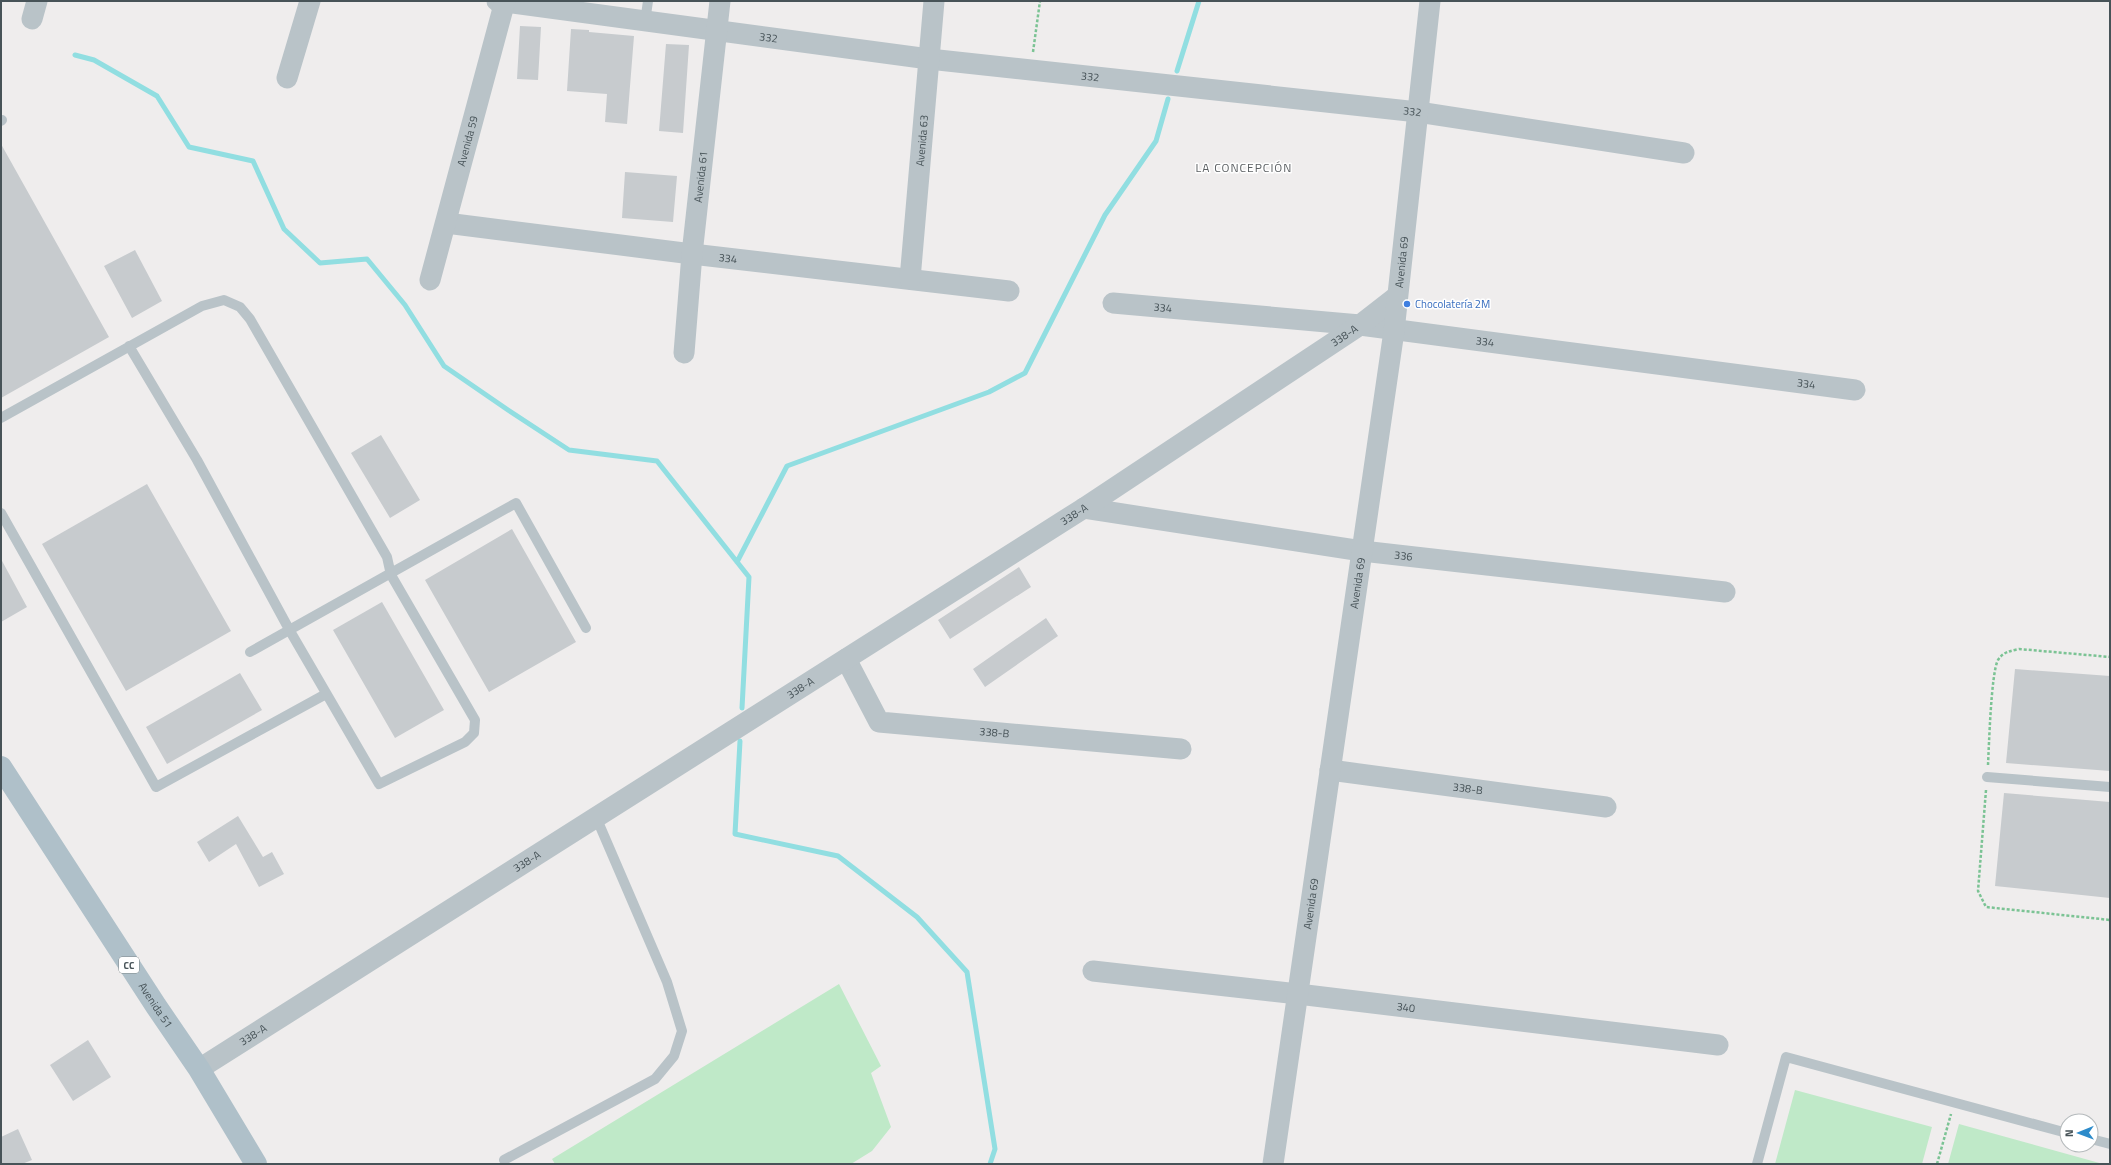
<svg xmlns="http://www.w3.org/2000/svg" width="2111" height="1165" viewBox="0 0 2111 1165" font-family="'Titillium Web',sans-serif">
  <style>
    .green { fill: #bfe9c8 }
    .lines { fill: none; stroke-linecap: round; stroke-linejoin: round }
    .stream { stroke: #91dee1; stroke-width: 5 }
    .building { fill: #c7cbce }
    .path { stroke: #7bc394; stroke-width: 2.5; stroke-dasharray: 3 2; stroke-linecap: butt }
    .lane { stroke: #b9c3c8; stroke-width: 10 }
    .street { stroke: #b9c3c8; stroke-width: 21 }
    .primary { stroke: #afc0c9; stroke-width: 22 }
    .shop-dot { fill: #3f7fe0; stroke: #fff; stroke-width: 1.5 }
    .labels { text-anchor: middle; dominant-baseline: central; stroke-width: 3; stroke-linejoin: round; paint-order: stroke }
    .shield { fill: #fff; stroke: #7e878a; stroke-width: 1 }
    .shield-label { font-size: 10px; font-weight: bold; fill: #475358 }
    .street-label { font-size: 11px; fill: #475358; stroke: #fff }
    .shop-label { font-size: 11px; fill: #366cbe; stroke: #fff; text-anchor: start }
    .neighbourhood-label { font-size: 12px; letter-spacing: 1px; fill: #5a5e61; stroke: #fff }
  </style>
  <rect width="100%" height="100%" fill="#efeded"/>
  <path class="green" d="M839,984L881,1066L871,1073L891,1127L872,1151L851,1164H555L552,1159Z
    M1795,1090L1932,1127L1922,1164H1775Z
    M1959,1124L2103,1164H1948Z"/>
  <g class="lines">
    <path class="stream" d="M75,55L94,60L157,96L189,147L253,161L284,229L320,263L367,259L405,305L444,366L508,410L569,450L657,461L749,577L742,708
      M1177,71L1199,1
      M737,562L787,466L989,392L1025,373L1105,215L1156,141L1168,99
      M740,741L735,834L838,856L917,917L967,972L995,1149L990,1164"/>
  </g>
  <path class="building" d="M520,26L541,27L538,80L517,79Z
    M571,29L589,30V32L634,36L627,124L605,122L607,94L567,91Z
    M666,44L689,45L683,133L659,131Z
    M1,144L109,337L1,398Z
    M625,172L677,176L673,222L622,218Z
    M135,250L162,301L132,318L104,266Z
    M381,435L420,500L390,518L351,453Z
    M147,484L231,631L126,691L42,544Z
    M512,529L576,642L489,692L425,580Z
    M1,559L27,607L1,622Z
    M1019,567L1031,587L950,639L938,620Z
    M382,602L444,710L395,738L333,630Z
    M1046,618L1058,636L985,687L973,669Z
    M2015,669L2110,676V771L2006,763Z
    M240,673L262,710L167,764L146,727Z
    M2004,793L2110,802V898L1995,886Z
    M238,816L263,857L272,852L284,874L259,887L236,844L209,862L197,842Z
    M88,1040L111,1077L73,1101L50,1065Z
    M18,1129L32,1160L22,1164H1V1137Z"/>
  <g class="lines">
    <path class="path" d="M1033,52L1040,1
      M1988,765C1989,746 1991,673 1998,660C2003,652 2010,651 2019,649L2110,657
      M1986,790L1978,891L1986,907L2110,920
      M1937,1164L1951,1114"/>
    <path class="lane" d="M645,22L648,1
      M1,121L2,120
      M1,418L202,306L224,300L240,307L250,319L387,557L391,575L475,720L474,733L465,742L379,784L290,631L197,460L129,346
      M1,513L156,787L326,694
      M250,652L516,503L586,628
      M1987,777L2110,787
      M2091,1139L2110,1144
      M504,1160L655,1079L674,1056L682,1031L667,982L596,817
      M1757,1164L1786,1057L2067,1133"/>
    <g class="street">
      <path id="s1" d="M497,1L929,59L1418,112L1684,153"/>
      <path d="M32,19L37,1"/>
      <path d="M287,78L310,1"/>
      <path id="s2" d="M446,223L692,254L1009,291"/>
      <path id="s3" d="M910,279L934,1"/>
      <path id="s4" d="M430,280L505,1"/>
      <path id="s5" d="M1113,303L1360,325L1855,390"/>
      <path id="s6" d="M684,353L692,254L720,1"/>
      <path id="s7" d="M1084,508L1362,551L1725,592"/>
      <path id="s8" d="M846,659L879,722L1181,749"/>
      <path id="s9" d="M1330,770L1606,807"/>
      <path id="s10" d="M1093,971L1298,994L1718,1045"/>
      <path id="s11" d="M199,1069L1084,508L1360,325L1396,297"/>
      <path id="s12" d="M1273,1164L1394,331L1430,1"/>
    </g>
    <path class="primary" id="s13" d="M1,767L156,1006L199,1069L256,1164"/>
  </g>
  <circle class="shop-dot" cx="1407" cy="304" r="4"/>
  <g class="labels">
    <rect class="shield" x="119" y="957" width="20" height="16" rx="3"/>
    <g class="shield-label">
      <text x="129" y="965">CC</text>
    </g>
    <g class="street-label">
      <text stroke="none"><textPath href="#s1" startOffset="274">332</textPath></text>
      <text stroke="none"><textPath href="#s1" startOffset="598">332</textPath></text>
      <text stroke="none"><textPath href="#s1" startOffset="922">332</textPath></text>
      <text stroke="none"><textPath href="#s4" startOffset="144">Avenida 59</textPath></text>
      <text stroke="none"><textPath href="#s3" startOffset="139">Avenida 63</textPath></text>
      <text stroke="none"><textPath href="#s6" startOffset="177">Avenida 61</textPath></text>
      <text stroke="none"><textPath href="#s2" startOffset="284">334</textPath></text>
      <text stroke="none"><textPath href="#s12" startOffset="911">Avenida 69</textPath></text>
      <text stroke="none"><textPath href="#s5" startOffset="50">334</textPath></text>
      <text stroke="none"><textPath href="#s11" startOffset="1360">338-A</textPath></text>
      <text stroke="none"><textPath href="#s5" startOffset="374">334</textPath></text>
      <text stroke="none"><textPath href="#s5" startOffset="698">334</textPath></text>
      <text stroke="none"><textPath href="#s11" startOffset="1036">338-A</textPath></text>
      <text stroke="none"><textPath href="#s7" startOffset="323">336</textPath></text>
      <text stroke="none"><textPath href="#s12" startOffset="587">Avenida 69</textPath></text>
      <text stroke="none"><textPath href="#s11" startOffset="712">338-A</textPath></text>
      <text stroke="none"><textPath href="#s8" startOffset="187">338-B</textPath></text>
      <text stroke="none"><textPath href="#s9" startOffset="139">338-B</textPath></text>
      <text stroke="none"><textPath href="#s11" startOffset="388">338-A</textPath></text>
      <text stroke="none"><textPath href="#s12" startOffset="263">Avenida 69</textPath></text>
      <text stroke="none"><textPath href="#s13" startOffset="284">Avenida 51</textPath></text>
      <text stroke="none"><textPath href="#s10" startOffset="315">340</textPath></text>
      <text stroke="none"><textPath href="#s11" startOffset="64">338-A</textPath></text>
    </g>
    <g class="shop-label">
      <text x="1415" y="304">Chocolatería 2M</text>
    </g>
    <g class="neighbourhood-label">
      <text x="1244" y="167">LA CONCEPCIÓN</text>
    </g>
  </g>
  <rect width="2111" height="1165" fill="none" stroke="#475358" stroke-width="4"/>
  <g transform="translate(2079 1133) rotate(269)"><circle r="19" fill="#ffffff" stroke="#b5babc"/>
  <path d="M0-3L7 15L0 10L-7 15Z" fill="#2c8bca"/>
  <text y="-6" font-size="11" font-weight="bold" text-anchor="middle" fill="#475358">N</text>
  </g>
</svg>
